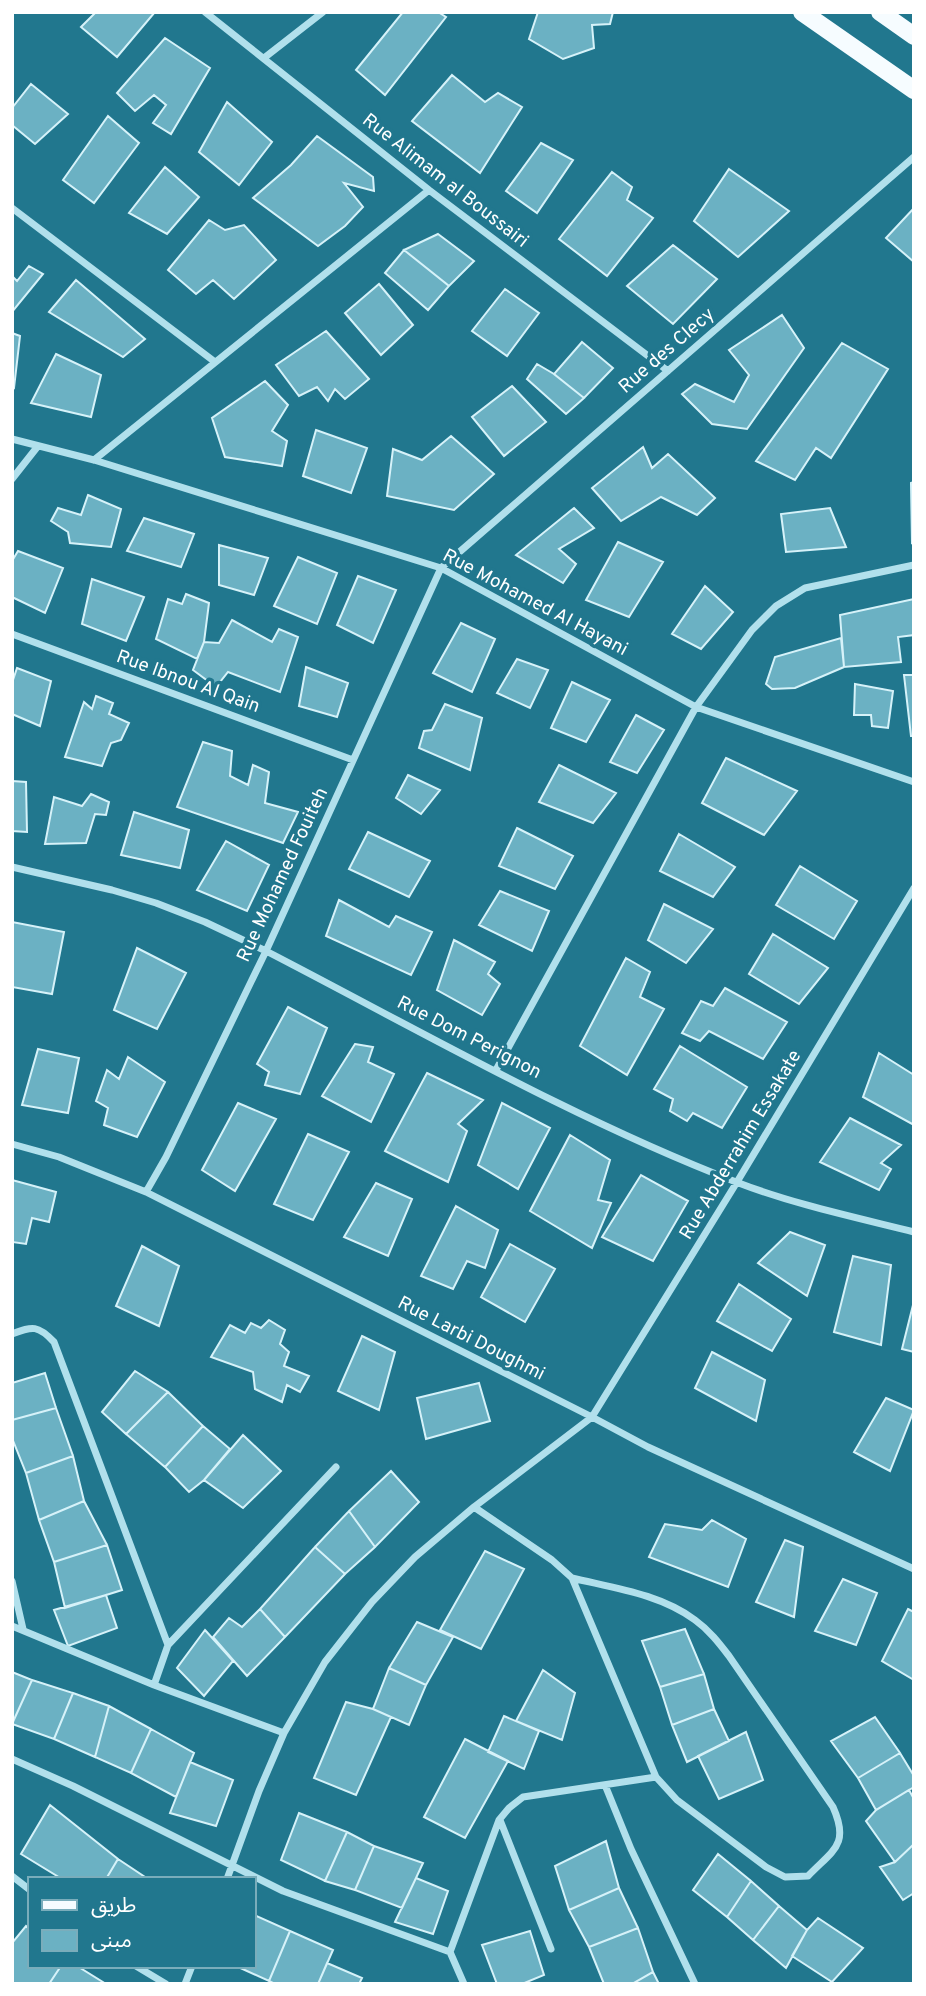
<svg xmlns="http://www.w3.org/2000/svg" width="926" height="1996" viewBox="0 0 926 1996" font-family="Overpass,'Noto Sans Arabic',sans-serif">
  <style>
    .building { fill: #6bb1c3; stroke: #d6f2f9; stroke-width: 2 }
    .lines { fill: none; stroke-linecap: round; stroke-linejoin: round }
    .street { stroke: #b1e0ec; stroke-width: 7 }
    .primary { stroke: #f6fcff; stroke-width: 18 }
    .labels { text-anchor: middle; dominant-baseline: central; stroke-width: 7; stroke-linejoin: round; paint-order: stroke }
    .street-label { font-size: 19px; fill: #fff; stroke: #21778e }
  </style>
  <rect width="100%" height="100%" fill="#21778e"/>
  <path class="building" d="M96,12H155L117,57L81,27Z
    M403,12H438L446,17L385,95L356,70Z
    M538,12H613L610,24L592,25L594,48L563,59L529,39Z
    M165,38L210,68L171,134L153,123L166,105L154,95L135,111L117,93Z
    M452,75L485,102L498,93L522,107L480,173L412,121Z
    M31,84L68,114L35,144L12,125V108Z
    M227,102L272,142L239,185L199,152Z
    M108,116L139,143L94,203L63,180Z
    M317,136L373,177L374,191L344,183L363,207L345,226L318,246L253,198L291,165Z
    M541,143L573,160L537,213L506,191Z
    M165,167L199,197L167,234L129,213Z
    M729,169L789,211L738,257L694,221Z
    M612,172L632,187L627,200L653,218L607,276L559,239Z
    M914,208V262L886,238Z
    M209,220L225,230L244,225L276,260L234,299L213,280L196,294L168,270Z
    M438,234L474,261L449,286L404,250Z
    M673,245L717,279L673,324L627,286Z
    M404,250L449,286L428,310L385,273Z
    M29,266L43,274L12,312V276L17,281Z
    M76,280L145,339L123,357L49,312Z
    M379,284L413,325L381,355L345,313Z
    M505,289L539,313L507,356L472,331Z
    M782,315L804,348L747,429L712,424L682,394L695,384L734,402L749,375L729,350Z
    M326,331L369,379L345,399L335,389L328,401L317,387L299,396L276,365Z
    M12,333L20,336L14,388L12,387Z
    M582,342L613,368L584,398L554,374Z
    M842,343L888,369L831,458L816,448L795,480L756,461Z
    M56,354L101,375L91,417L31,403Z
    M537,364L554,374L584,398L566,414L527,379Z
    M265,381L288,405L272,431L287,441L282,466L225,457L212,418Z
    M512,386L546,422L504,456L472,417Z
    M316,430L367,448L351,493L303,476Z
    M451,436L494,474L454,510L387,496L393,449L422,460Z
    M643,447L652,468L668,454L715,498L697,515L661,497L621,521L592,488Z
    M914,482V542L912,543L911,483Z
    M88,495L121,509L111,547L70,543L68,532L51,521L58,508L81,515Z
    M574,508L594,528L559,549L576,564L563,583L516,555Z
    M830,508L846,547L786,552L781,514Z
    M144,518L194,534L181,567L127,551Z
    M618,542L663,562L629,617L586,600Z
    M219,545L268,558L254,595L219,585Z
    M18,551L63,568L45,613L12,597V561Z
    M298,557L337,573L317,624L274,606Z
    M358,576L396,590L373,643L337,625Z
    M92,579L144,597L126,641L82,624Z
    M705,586L733,612L701,649L672,634Z
    M186,594L209,603L204,642L197,659L156,639L168,599L182,604Z
    M914,599V635L898,637L901,662L844,667L840,615Z
    M232,620L272,642L279,629L298,637L280,692L228,672L216,687L193,670L204,642L219,643Z
    M461,623L495,639L472,692L433,673Z
    M841,638L844,667L795,688L772,689L766,684L775,657Z
    M517,659L548,670L530,708L497,693Z
    M306,667L348,683L337,717L299,706Z
    M17,668L51,681L40,726L12,714V683Z
    M904,675H914V736H911Z
    M572,682L610,700L586,742L551,728Z
    M855,684L893,691L888,728L872,726L871,715H854Z
    M96,696L113,703L109,714L129,723L121,740L111,743L102,766L65,757L84,702L92,709Z
    M445,704L482,718L470,770L419,748L424,731L432,730Z
    M636,715L664,730L637,773L610,762Z
    M203,742L232,751L230,776L248,785L253,765L269,772L265,803L298,812L283,843L177,807Z
    M726,758L797,791L764,835L702,803Z
    M559,765L616,793L593,823L539,802Z
    M408,775L440,790L421,814L396,798Z
    M12,781L26,782L27,832L12,831Z
    M91,794L109,802L106,815L95,814L86,843L45,844L54,797L82,806Z
    M134,812L189,830L180,868L121,855Z
    M517,828L573,856L555,889L499,866Z
    M368,832L430,861L409,897L349,869Z
    M679,834L735,867L713,897L660,871Z
    M226,841L269,865L247,911L197,890Z
    M800,866L857,901L834,939L776,905Z
    M500,891L549,911L532,951L479,925Z
    M339,900L389,927L396,916L432,932L411,975L326,936Z
    M664,904L713,929L686,963L648,940Z
    M12,922L64,932L52,994L12,987Z
    M773,934L828,968L799,1004L749,974Z
    M454,940L495,962L488,974L500,984L482,1015L437,990Z
    M137,948L186,973L157,1029L114,1010Z
    M626,958L650,972L640,997L664,1009L627,1075L580,1046Z
    M725,988L787,1022L763,1059L709,1031L700,1041L682,1033L701,1001L713,1006Z
    M288,1007L327,1028L300,1094L265,1085L269,1072L257,1064Z
    M355,1044L373,1047L368,1062L394,1074L371,1122L322,1096Z
    M680,1046L747,1087L722,1128L693,1113L687,1121L670,1111L673,1099L654,1089Z
    M38,1049L79,1058L68,1113L22,1105Z
    M879,1053L914,1075V1125L863,1097Z
    M128,1057L165,1082L137,1137L104,1125L108,1108L96,1101L107,1070L119,1079Z
    M427,1073L483,1100L458,1124L467,1131L448,1182L385,1151Z
    M238,1103L276,1119L235,1191L202,1170Z
    M502,1103L550,1128L518,1189L478,1165Z
    M850,1118L901,1145L881,1163L891,1169L879,1190L820,1162Z
    M308,1134L349,1152L313,1220L274,1204Z
    M570,1135L610,1160L598,1200L611,1203L592,1248L530,1211Z
    M641,1175L688,1201L653,1261L602,1237Z
    M12,1180L56,1192L49,1222L32,1218L26,1244L12,1242Z
    M376,1183L412,1199L388,1256L344,1237Z
    M456,1206L498,1230L485,1268L467,1261L453,1289L421,1276Z
    M790,1232L825,1245L807,1296L758,1263Z
    M510,1244L555,1269L525,1322L481,1297Z
    M142,1246L179,1266L159,1326L116,1306Z
    M853,1256L891,1265L881,1345L834,1332Z
    M739,1284L791,1319L772,1351L717,1321Z
    M914,1301V1352L902,1349Z
    M269,1320L285,1330L280,1344L289,1352L284,1366L309,1376L300,1392L287,1385L282,1402L255,1389L253,1372L211,1357L230,1325L245,1333L251,1323L261,1328Z
    M362,1336L395,1352L379,1410L338,1391Z
    M712,1352L765,1380L756,1421L695,1388Z
    M135,1371L168,1392L126,1434L102,1412Z
    M45,1373L56,1408L12,1420V1383Z
    M479,1383L490,1421L426,1439L417,1398Z
    M168,1392L203,1426L165,1467L126,1434Z
    M886,1398L914,1410L890,1471L854,1452Z
    M56,1408L73,1456L26,1473L12,1438V1420Z
    M203,1426L230,1449L204,1480L189,1492L165,1467Z
    M243,1435L281,1471L243,1508L204,1480Z
    M73,1456L84,1501L39,1520L26,1473Z
    M391,1471L419,1502L375,1547L349,1511Z
    M84,1501L107,1545L54,1562L39,1520Z
    M349,1511L375,1547L345,1574L315,1547Z
    M712,1520L746,1539L728,1587L649,1557L665,1524L702,1530Z
    M785,1540L803,1547L794,1617L756,1602Z
    M107,1545L122,1590L65,1608L54,1562Z
    M315,1547L345,1574L285,1637L260,1609Z
    M485,1551L524,1569L481,1649L440,1630Z
    M843,1579L877,1593L856,1645L815,1631Z
    M106,1595L117,1628L68,1646L54,1610Z
    M260,1609L285,1637L247,1676L213,1637L229,1618L242,1627Z
    M908,1609L914,1612V1680L882,1661Z
    M417,1622L453,1637L426,1685L389,1668Z
    M685,1629L704,1674L660,1687L642,1641Z
    M205,1630L233,1661L204,1696L177,1668Z
    M389,1668L426,1685L409,1725L373,1709Z
    M543,1670L575,1693L562,1740L516,1721Z
    M12,1672L32,1680L12,1724Z
    M704,1674L714,1709L672,1725L660,1687Z
    M32,1680L73,1693L54,1739L12,1724Z
    M73,1693L109,1706L95,1757L54,1739Z
    M346,1702L373,1709L391,1717L356,1795L314,1778Z
    M109,1706L151,1729L131,1773L95,1757Z
    M714,1709L729,1741L687,1762L672,1725Z
    M504,1716L539,1731L524,1769L488,1752Z
    M875,1717L900,1753L858,1778L831,1741Z
    M151,1729L194,1753L176,1797L131,1773Z
    M746,1732L763,1780L719,1799L698,1756Z
    M465,1739L508,1761L465,1838L424,1817Z
    M900,1753L914,1776V1787L876,1810L858,1778Z
    M190,1762L233,1780L216,1826L170,1813Z
    M909,1790L914,1799V1844L895,1862L866,1821L876,1810Z
    M50,1805L118,1859L106,1879H62L21,1854Z
    M299,1813L347,1832L325,1881L281,1860Z
    M347,1832L374,1846L355,1890L325,1881Z
    M606,1841L619,1888L569,1910L555,1866Z
    M914,1844V1893L903,1900L880,1867L895,1862Z
    M374,1846L423,1863L402,1908L355,1890Z
    M718,1854L751,1881L727,1917L693,1890Z
    M118,1859L148,1879H106Z
    M416,1878L448,1891L433,1934L395,1922Z
    M751,1881L779,1906L753,1940L727,1917Z
    M619,1888L638,1928L589,1947L569,1910Z
    M779,1906L807,1930L786,1968L753,1940Z
    M254,1915L290,1931L269,1981L236,1966H254Z
    M818,1918L863,1948L832,1982L792,1956L807,1930Z
    M26,1926L30,1930V1966H61L49,1984H12V1943Z
    M638,1928L653,1972L632,1984H604L589,1947Z
    M290,1931L333,1950L318,1984H275L269,1981Z
    M530,1931L544,1975L522,1984H497L482,1945Z
    M327,1963L362,1978L359,1984H318Z
    M61,1966H77L106,1984H49Z
    M653,1972L659,1984H632Z"/>
  <g class="lines">
    <path class="street" d="M205,12L429,190L668,371
      M264,58L323,12
      M12,208L215,362
      M12,439L94,460L441,568L696,707L914,782
      M94,460L429,190
      M12,479L38,446
      M12,634L353,760
      M12,867L112,890L156,903L205,922L266,951C419,1030 575,1120 736,1182C793,1204 854,1217 914,1232
      M496,1070L696,707L752,630L776,606L805,588L914,565
      M12,1144L59,1157L146,1192L592,1417L648,1447L914,1569
      M146,1192L166,1157L266,951L441,568L914,157
      M12,1334C33,1326 38,1325 54,1342L168,1645
      M474,1507L552,1560L572,1578L656,1777
      M12,1581L23,1629
      M12,1626L154,1685L284,1733
      M154,1685L168,1645L336,1467
      M12,1759L73,1786L283,1891L450,1952L464,1984
      M605,1785L631,1849L695,1984
      M500,1820L551,1949
      M12,1876L30,1890
      M227,1879L259,1791L284,1733L325,1662L372,1602L415,1557L474,1507L592,1417L737,1182L914,888
      M450,1952L499,1820L509,1808L523,1797L656,1777L677,1800L766,1867L785,1877L808,1876C833,1850 850,1845 833,1807L729,1656C719,1643 709,1630 695,1620C660,1594 614,1588 572,1578
      M136,1966L166,1984
      M185,1984L192,1966"/>
    <path class="primary" d="M802,12L914,90
      M880,12L914,36"/>
  </g>
  <g class="labels">
    <g class="street-label">
      <text transform="translate(445 181) rotate(38)">Rue Alimam al Boussairi</text>
      <text transform="translate(667 351) rotate(-41)">Rue des Clecy</text>
      <text transform="translate(535 603) rotate(28)">Rue Mohamed Al Hayani</text>
      <text transform="translate(188 682) rotate(20)">Rue Ibnou Al Qain</text>
      <text transform="translate(283 875) rotate(-65)">Rue Mohamed Fouiteh</text>
      <text transform="translate(469 1038) rotate(27)">Rue Dom Perignon</text>
      <text transform="translate(741 1145) rotate(-59)">Rue Abderrahim Essakate</text>
      <text transform="translate(471 1339) rotate(27)">Rue Larbi Doughmi</text>
    </g>
  </g>
  <rect width="926" height="1996" fill="none" stroke="#ffffff" stroke-width="28"/>
  <rect x="28" y="1877" width="228" height="91" fill="#21778e" stroke="#7aadbb" stroke-width="2"/>
  <rect x="42" y="1900" width="35" height="10" fill="#f6fcff" stroke="#7aadbb" stroke-width="2"/>
  <text x="91" y="1912" font-size="21" fill="#ffffff">طريق</text>
  <rect x="42" y="1930" width="35" height="21" fill="#6bb1c3" stroke="#7aadbb" stroke-width="2"/>
  <text x="91" y="1947" font-size="21" fill="#ffffff">مبنى</text>
</svg>
